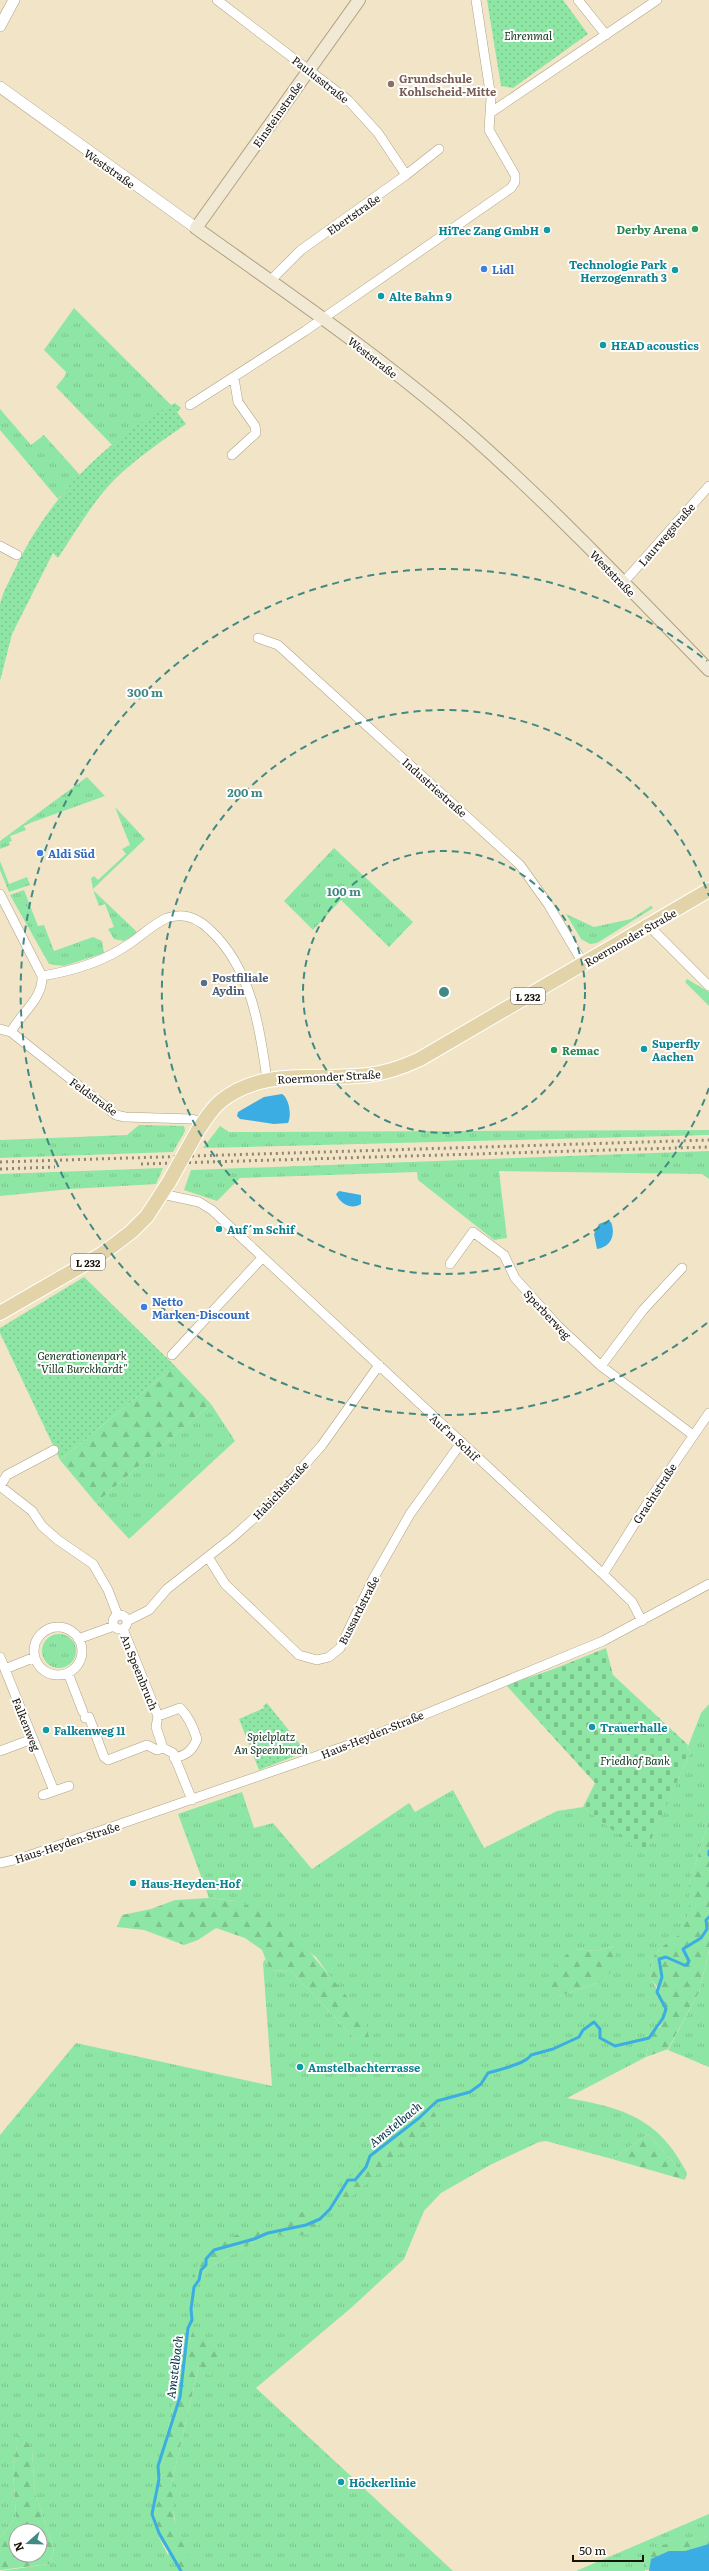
<svg xmlns="http://www.w3.org/2000/svg" width="709" height="2571" viewBox="0 0 709 2571" font-family="Literata,serif">
  <style>
    .grass { fill: url(#grass-tufts); fill-rule: evenodd }
    .forest { fill: url(#forest-firs); fill-rule: evenodd }
    .cemetery { fill: url(#cemetery-stones) }
    .park { fill: url(#park-dots) }
    .water { fill: #3bade2 }
    .lines { fill: none; stroke-linecap: round; stroke-linejoin: round }
    .stream { stroke: #3bade2; stroke-width: 3 }
    .minor-casing { stroke: #aea185; stroke-width: 10 }
    .tertiary-casing { stroke: #aea185; stroke-width: 12 }
    .secondary-casing { stroke: #aea185; stroke-width: 14 }
    .primary-casing { stroke: #fff; stroke-width: 16 }
    .minor { stroke: #fff; stroke-width: 9 }
    .tertiary { stroke: #fff; stroke-width: 11 }
    .secondary { stroke: #f1e9d4; stroke-width: 12 }
    .primary { stroke: #e3d3a8; stroke-width: 14 }
    .rail { stroke: #908671; stroke-width: 3; stroke-dasharray: 2 4; stroke-linecap: butt }
    .primary-bridge-casing { stroke: #fff; stroke-width: 16; stroke-linecap: butt }
    .primary-bridge { stroke: #e3d3a8; stroke-width: 14 }
    .ring { fill: none; stroke: #428983; stroke-width: 2; stroke-dasharray: 7 5 }
    .education-dot { fill: #8d6e63; stroke: #fff; stroke-width: 1.5 }
    .leisure-dot { fill: #2e9e5b; stroke: #fff; stroke-width: 1.5 }
    .culture-dot { fill: #0f9aa8; stroke: #fff; stroke-width: 1.5 }
    .shop-dot { fill: #3f7fe0; stroke: #fff; stroke-width: 1.5 }
    .service-dot { fill: #5c6f8a; stroke: #fff; stroke-width: 1.5 }
    .labels { text-anchor: middle; dominant-baseline: central; stroke-width: 4; stroke-linejoin: round; paint-order: stroke }
    .shield { fill: #fff; stroke: #5d5a53; stroke-width: 1 }
    .shield-label { font-size: 10px; font-weight: bold; fill: #181309 }
    .park-label { font-size: 11px; font-style: italic; fill: #10351c; stroke: #fff }
    .education-label { font-size: 11px; font-weight: bold; fill: #785e54; stroke: #fff; text-anchor: start }
    .street-label { font-size: 11px; fill: #181309; stroke: #fff }
    .leisure-label { font-size: 11px; font-weight: bold; fill: #27864d; stroke: #fff; text-anchor: end }
    .culture-label { font-size: 11px; font-weight: bold; fill: #0d838f; stroke: #fff; text-anchor: start }
    .shop-label { font-size: 11px; font-weight: bold; fill: #366cbe; stroke: #fff; text-anchor: start }
    .service-label { font-size: 11px; font-weight: bold; fill: #4e5e75; stroke: #fff; text-anchor: start }
    .water-label { font-size: 12px; font-style: italic; fill: #003046; stroke: #fff }
    .centre { fill: #428983; stroke: #fff; stroke-width: 2 }
    .ring-label { font-size: 12px; text-anchor: middle; font-weight: bold; fill: #428983; stroke: #fff; stroke-width: 4; stroke-linejoin: round; paint-order: stroke }
  </style>
  <defs>
    <pattern id="grass-tufts" width="24" height="20" patternUnits="userSpaceOnUse"><rect width="24" height="20" fill="#8ee6a4"/><path d="M3 7l-1-3M5 7V3M7 7l1-3M15 17l-1-3M17 17v-4M19 17l1-3" fill="none" stroke="#7ac48c"/></pattern>
    <pattern id="forest-firs" width="22" height="20" patternUnits="userSpaceOnUse"><rect width="22" height="20" fill="#8ee6a4"/><path d="M5 1l3.5 6h-7zM16 11l3.5 6h-7z" fill="#7ac48c"/></pattern>
    <pattern id="cemetery-stones" width="16" height="16" patternUnits="userSpaceOnUse"><rect width="16" height="16" fill="#8ee6a4"/><path d="M2 7V4a2 2 0 0 1 4 0v3zM10 15v-3a2 2 0 0 1 4 0v3z" fill="#7ac48c"/></pattern>
    <pattern id="park-dots" width="8" height="8" patternUnits="userSpaceOnUse"><rect width="8" height="8" fill="#8ee6a4"/><path d="M2 2h.1M6 6h.1" fill="none" stroke="#7ac48c" stroke-width="1.8" stroke-linecap="round"/></pattern>
  </defs>
  <rect width="100%" height="100%" fill="#f2e5c7"/>
  <path class="grass" d="M74,308L171,405L113,446L56,387L65,376L66,372L44,350Z
    M0,409L31,445L44,435L80,475L58,499L0,430Z
    M87,777L105,796L30,823L24,826L26,830L10,836L12,841L9,842L10,845L0,849V841Z
    M115,807L145,839L93,889L91,878L94,876L98,880L126,854L122,849L130,845Z
    M334,848L413,922L389,947L341,900L313,930L284,901Z
    M0,861L9,884L27,877L30,885L9,892L0,870Z
    M24,890L38,926L44,925L54,951L93,937L102,941L104,953L64,966L49,964L10,895Z
    M93,890L136,931V933L124,941L114,939L108,929L114,927L105,904L99,906Z
    M651,906L653,908L597,943L590,944L581,939L566,914L594,927L631,919Z
    M687,979L709,992V1006L685,982Z
    M139,1125L184,1126L185,1131L173,1152L0,1158V1140L127,1135Z
    M220,1126L229,1132L709,1130V1135L203,1148Z
    M709,1151V1179L702,1174L499,1171L507,1238L494,1240L418,1180L417,1172L240,1178L217,1201L184,1190L191,1170Z
    M163,1168L156,1184L71,1189L0,1196V1174Z
    M211,1404L235,1441L129,1539L96,1503Z
    M42 1651a17 17 0 1 1 34 0a17 17 0 1 1-34 0Z
    M709,1704V1821L689,1884V1912L680,1935L664,1945L653,1957L650,1978C658,1989 668,2008 664,2022L651,2033L646,2057L567,2098C624,2108 659,2118 687,2173L685,2180L671,2159L648,2134L612,2159L546,2141L539,2142L490,2165L441,2193L424,2211L404,2259L351,2308L256,2388L453,2571H0L49,2564L54,2549L35,2493L32,2450L19,2431L13,2471L16,2517L0,2538V2135L76,2043L272,2086L263,1963L265,1959L271,1970L291,1971L356,2040L331,1978L316,1957L236,1901L209,1898L178,1814L242,1792L254,1828L273,1823L312,1869L409,1803L415,1812L453,1790L484,1848L557,1811L583,1807L644,1854L691,1751L687,1749L701,1713ZM615,1946L600,1982L557,1997L575,1949L595,1951ZM413,2114L433,2125L339,2205L348,2182ZM260,2229L261,2238L206,2269ZM193,2331L199,2365L172,2482V2504L177,2530L168,2555L159,2538L154,2519L155,2491L162,2473V2456L184,2352Z
    M709,1951V2067L668,2050L699,1992Z
    M709,2514V2536L683,2540L643,2560L645,2571H576Z"/>
  <path class="forest" d="M175,1366L211,1404L96,1503L60,1460Z
    M709,1821V1951L699,1992L668,2049L646,2057L651,2033L660,2027L665,2017L658,1988L650,1978L653,1957L664,1945L679,1935L689,1912V1884Z
    M209,1898L236,1901L268,1915L302,1943L349,1999L366,2024L369,2038L356,2040L291,1971L270,1970L262,1950L245,1938L216,1928L198,1940L184,1945L144,1930L117,1927L122,1915L151,1909L175,1900Z
    M616,1946L614,1969L600,1982L557,1997L549,1993L558,1961L575,1949L595,1951Z
    M428,2106L436,2115L433,2125L352,2196L339,2205L335,2202C343,2177 404,2118 428,2106Z
    M648,2134L671,2159L685,2180L612,2159Z
    M309,2210H320L324,2221C306,2237 298,2238 275,2234L274,2227L289,2216Z
    M260,2229L261,2238L206,2269L197,2281L192,2278C201,2248 231,2234 260,2229Z
    M193,2331L221,2356L211,2377L199,2365L172,2482L174,2518L190,2561L187,2567L180,2569L159,2538L152,2504L162,2474V2456L184,2352Z
    M19,2430L32,2450L35,2493L54,2549L49,2564L0,2570V2538L16,2517L13,2471ZM16,2531H40V2555H16Z
    M709,2536V2571L644,2570C644,2563 643,2558 648,2552C655,2544 697,2537 709,2536Z"/>
  <path class="cemetery" d="M606,1648L613,1675L688,1745L687,1749L691,1751L644,1855L583,1807L595,1783L506,1685L551,1670Z"/>
  <path class="park" d="M487,0H563L588,34L513,88L501,86Z
    M175,403L181,408L177,412L186,424C162,441 137,458 116,478C93,501 76,531 58,558L53,553L12,634L0,681C0,659 0,625 0,605C2,593 9,582 14,571C47,500 105,439 175,403Z
    M84,1277L175,1366L60,1460L0,1333V1328Z
    M267,1703L306,1752L259,1770L239,1719L264,1708L263,1706Z"/>
  <path class="water" d="M282,1094C289,1098 292,1115 288,1123L274,1124L240,1119L237,1116L238,1112L264,1097Z
    M339,1191L361,1195V1204C352,1210 340,1204 336,1194Z
    M607,1221L611,1222C616,1235 611,1247 597,1249L594,1234L599,1224Z
    M709,2544V2571H649L651,2559L669,2551H685Z"/>
  <g class="lines">
    <path class="stream" d="M709,1851V1855
      M181,2571L159,2533L152,2514L159,2479L158,2466L180,2397L188,2328L192,2320L191,2309L194,2287L199,2280L201,2270L206,2265V2259L214,2250L254,2239L268,2233L306,2225L320,2219L330,2209L348,2180H355L366,2167L370,2156L419,2118L437,2101L470,2092L481,2084L488,2073C498,2070 526,2064 531,2055L553,2049L579,2037L583,2030L594,2022L600,2029V2038L615,2046L649,2038L663,2018L666,2009L657,1992L662,1977L659,1959L666,1957L684,1965H687L689,1961L683,1949L701,1938L707,1929L706,1920L709,1917"/>
    <g class="minor-casing">
      <path id="minor" d="M217,0L348,100L378,133L406,175
        M578,0L606,35
        M490,113L657,0
        M270,281L301,250L406,175L439,149
        M190,405L305,331L511,188L515,182V175L489,130L491,98L476,0
        M232,455L256,433L255,426L238,402L234,378
        M0,546L17,555
        M623,583L709,486
        M258,638L278,645L520,865L548,904L583,963
        M0,894L42,976C43,999 21,1013 11,1032
        M649,926L709,986
        M42,976C73,971 103,962 129,944C141,936 153,924 167,918C184,912 198,918 210,930C251,968 260,1027 267,1080
        M0,1029L11,1032L116,1115L125,1117L192,1119L203,1123
        M162,1194L199,1202L212,1210L603,1574L632,1602L642,1621
        M450,1264L473,1232L504,1255L515,1278L558,1326L601,1366L693,1435
        M172,1355L262,1258
        M601,1366L643,1310L682,1268
        M0,1486L32,1511L42,1526L58,1540L93,1564L108,1590L118,1616
        M0,1486L7,1475L54,1450
        M208,1557L225,1584L299,1655L317,1660L329,1657L340,1648L373,1579L410,1514L461,1443
        M603,1574L652,1496L709,1413
        M113 1622a7 7 0 1 1 14 0a7 7 0 1 1-14 0Z
        M127,1621L149,1610L167,1589L233,1537L272,1502L322,1445L379,1365
        M34 1651a24 24 0 1 1 48 0a24 24 0 1 1-48 0Z
        M123,1629L158,1716L156,1727L163,1748L173,1753L192,1800
        M78,1639L114,1626
        M0,1657L54,1791
        M5,1669L35,1657
        M68,1673L83,1712
        M158,1716L180,1708C189,1717 193,1727 197,1739C192,1751 187,1755 174,1758
        M85,1718L89,1717L104,1757L108,1760L147,1745L157,1750L163,1748
        M0,1751L32,1739
        M43,1795L69,1786
        M0,1863L22,1858L360,1741L603,1641L709,1584"/>
    </g>
    <g class="tertiary-casing">
      <path id="tertiary" d="M0,26L14,0
        M0,87L196,228"/>
    </g>
    <g class="secondary-casing">
      <path id="secondary" d="M359,0L196,228C290,295 387,361 474,438C556,511 632,591 709,670"/>
    </g>
    <g class="primary-casing">
      <path id="primary" d="M197,1132C204,1121 211,1109 221,1101C263,1067 318,1081 368,1075C386,1073 403,1067 420,1059L709,890
        M0,1313L102,1254L131,1232L147,1216L169,1182"/>
    </g>
    <use href="#minor" class="minor"/>
    <use href="#tertiary" class="tertiary"/>
    <use href="#secondary" class="secondary"/>
    <use href="#primary" class="primary"/>
    <path class="rail" d="M0,1162L709,1140
      M141,1164L709,1147
      M0,1169L55,1167"/>
    <g class="primary-bridge-casing">
      <path id="primary-bridge" d="M169,1182L197,1132"/>
    </g>
    <use href="#primary-bridge" class="primary-bridge"/>
  </g>
  <g class="ring">
    <circle cx="444" cy="992" r="141"/>
    <path d="M709 1088A282 282 0 1 1 709 896"/>
    <path d="M707 1323A423 423 0 1 1 707 661"/>
  </g>
  <circle class="education-dot" cx="391" cy="84" r="4"/>
  <g class="leisure-dot">
    <circle cx="695" cy="229" r="4"/>
    <circle cx="554" cy="1050" r="4"/>
  </g>
  <g class="culture-dot">
    <circle cx="547" cy="230" r="4"/>
    <circle cx="675" cy="270" r="4"/>
    <circle cx="381" cy="296" r="4"/>
    <circle cx="603" cy="345" r="4"/>
    <circle cx="644" cy="1049" r="4"/>
    <circle cx="219" cy="1229" r="4"/>
    <circle cx="592" cy="1727" r="4"/>
    <circle cx="46" cy="1730" r="4"/>
    <circle cx="133" cy="1883" r="4"/>
    <circle cx="300" cy="2067" r="4"/>
    <circle cx="341" cy="2482" r="4"/>
  </g>
  <g class="shop-dot">
    <circle cx="484" cy="269" r="4"/>
    <circle cx="40" cy="853" r="4"/>
    <circle cx="144" cy="1307" r="4"/>
  </g>
  <circle class="service-dot" cx="204" cy="983" r="4"/>
  <g class="labels">
    <g class="shield">
      <rect x="511" y="988" width="34" height="16" rx="3"/>
      <rect x="71" y="1254" width="34" height="16" rx="3"/>
    </g>
    <g class="shield-label">
      <text x="528" y="996">L 232</text>
      <text x="88" y="1262">L 232</text>
    </g>
    <g class="park-label">
      <text x="528" y="35">Ehrenmal</text>
      <text x="82" y="1355">Generationenpark<tspan x="82" dy="13">"Villa Burckhardt"</tspan></text>
      <text x="271" y="1736">Spielplatz<tspan x="271" dy="13">An Speenbruch</tspan></text>
      <text x="635" y="1760">Friedhof Bank</text>
    </g>
    <g class="education-label">
      <text x="399" y="78">Grundschule<tspan x="399" dy="13">Kohlscheid-Mitte</tspan></text>
    </g>
    <g class="street-label">
      <text transform="translate(321 79) rotate(38)">Paulusstraße</text>
      <text transform="translate(277 114) rotate(-55)">Einsteinstraße</text>
      <text transform="translate(110 168) rotate(35)">Weststraße</text>
      <text transform="translate(353 214) rotate(-35)">Ebertstraße</text>
      <text transform="translate(373 357) rotate(38)">Weststraße</text>
      <text transform="translate(666 534) rotate(-49)">Laurwegstraße</text>
      <text transform="translate(613 573) rotate(46)">Weststraße</text>
      <text transform="translate(435 787) rotate(42)">Industriestraße</text>
      <text transform="translate(630 937) rotate(-30)">Roermonder Straße</text>
      <text transform="translate(329 1076) rotate(-3)">Roermonder Straße</text>
      <text transform="translate(94 1096) rotate(36)">Feldstraße</text>
      <text transform="translate(548 1314) rotate(47)">Sperberweg</text>
      <text transform="translate(455 1437) rotate(43)">Auf'm Schif</text>
      <text transform="translate(280 1490) rotate(-47)">Habichtstraße</text>
      <text transform="translate(654 1493) rotate(-57)">Grachtstraße</text>
      <text transform="translate(358 1610) rotate(-63)">Bussardstraße</text>
      <text transform="translate(140 1672) rotate(68)">An Speenbruch</text>
      <text transform="translate(27 1724) rotate(68)">Falkenweg</text>
      <text transform="translate(372 1734) rotate(-22)">Haus-Heyden-Straße</text>
      <text transform="translate(67 1842) rotate(-18)">Haus-Heyden-Straße</text>
    </g>
    <g class="leisure-label">
      <text x="687" y="229">Derby Arena</text>
      <text x="562" y="1050" text-anchor="start">Remac</text>
    </g>
    <g class="culture-label">
      <text x="539" y="230" text-anchor="end">HiTec Zang GmbH</text>
      <text x="667" y="264" text-anchor="end">Technologie Park<tspan x="667" dy="13">Herzogenrath 3</tspan></text>
      <text x="389" y="296">Alte Bahn 9</text>
      <text x="611" y="345">HEAD acoustics</text>
      <text x="652" y="1043">Superfly<tspan x="652" dy="13">Aachen</tspan></text>
      <text x="227" y="1229">Auf´m Schif</text>
      <text x="600" y="1727">Trauerhalle</text>
      <text x="54" y="1730">Falkenweg 11</text>
      <text x="141" y="1883">Haus-Heyden-Hof</text>
      <text x="308" y="2067">Amstelbachterrasse</text>
      <text x="349" y="2482">Höckerlinie</text>
    </g>
    <g class="shop-label">
      <text x="492" y="269">Lidl</text>
      <text x="48" y="853">Aldi Süd</text>
      <text x="152" y="1301">Netto<tspan x="152" dy="13">Marken-Discount</tspan></text>
    </g>
    <g class="service-label">
      <text x="212" y="977">Postfiliale<tspan x="212" dy="13">Aydin</tspan></text>
    </g>
    <g class="water-label">
      <text transform="translate(395 2124) rotate(-39)">Amstelbach</text>
      <text transform="translate(174 2367) rotate(-83)">Amstelbach</text>
    </g>
  </g>
  <circle cx="444" cy="992" r="6" class="centre"/>
  <g class="ring-label">
    <text x="145" y="697">300 m</text>
    <text x="245" y="797">200 m</text>
    <text x="344" y="896">100 m</text>
  </g>
  <g transform="translate(28 2543) rotate(250)"><circle r="19" fill="#ffffff" stroke="#a3a19d"/>
  <path d="M0-3L7 15L0 10L-7 15Z" fill="#428983"/>
  <text y="-6" font-size="11" font-weight="bold" text-anchor="middle" fill="#181309">N</text>
  </g>
  <path d="M573 2555v6h70v-6" fill="none" stroke="#181309" stroke-width="2"/>
  <text x="579" y="2555" font-size="12" fill="#181309" stroke="#ffffff" stroke-width="3" paint-order="stroke">50 m</text>
</svg>
